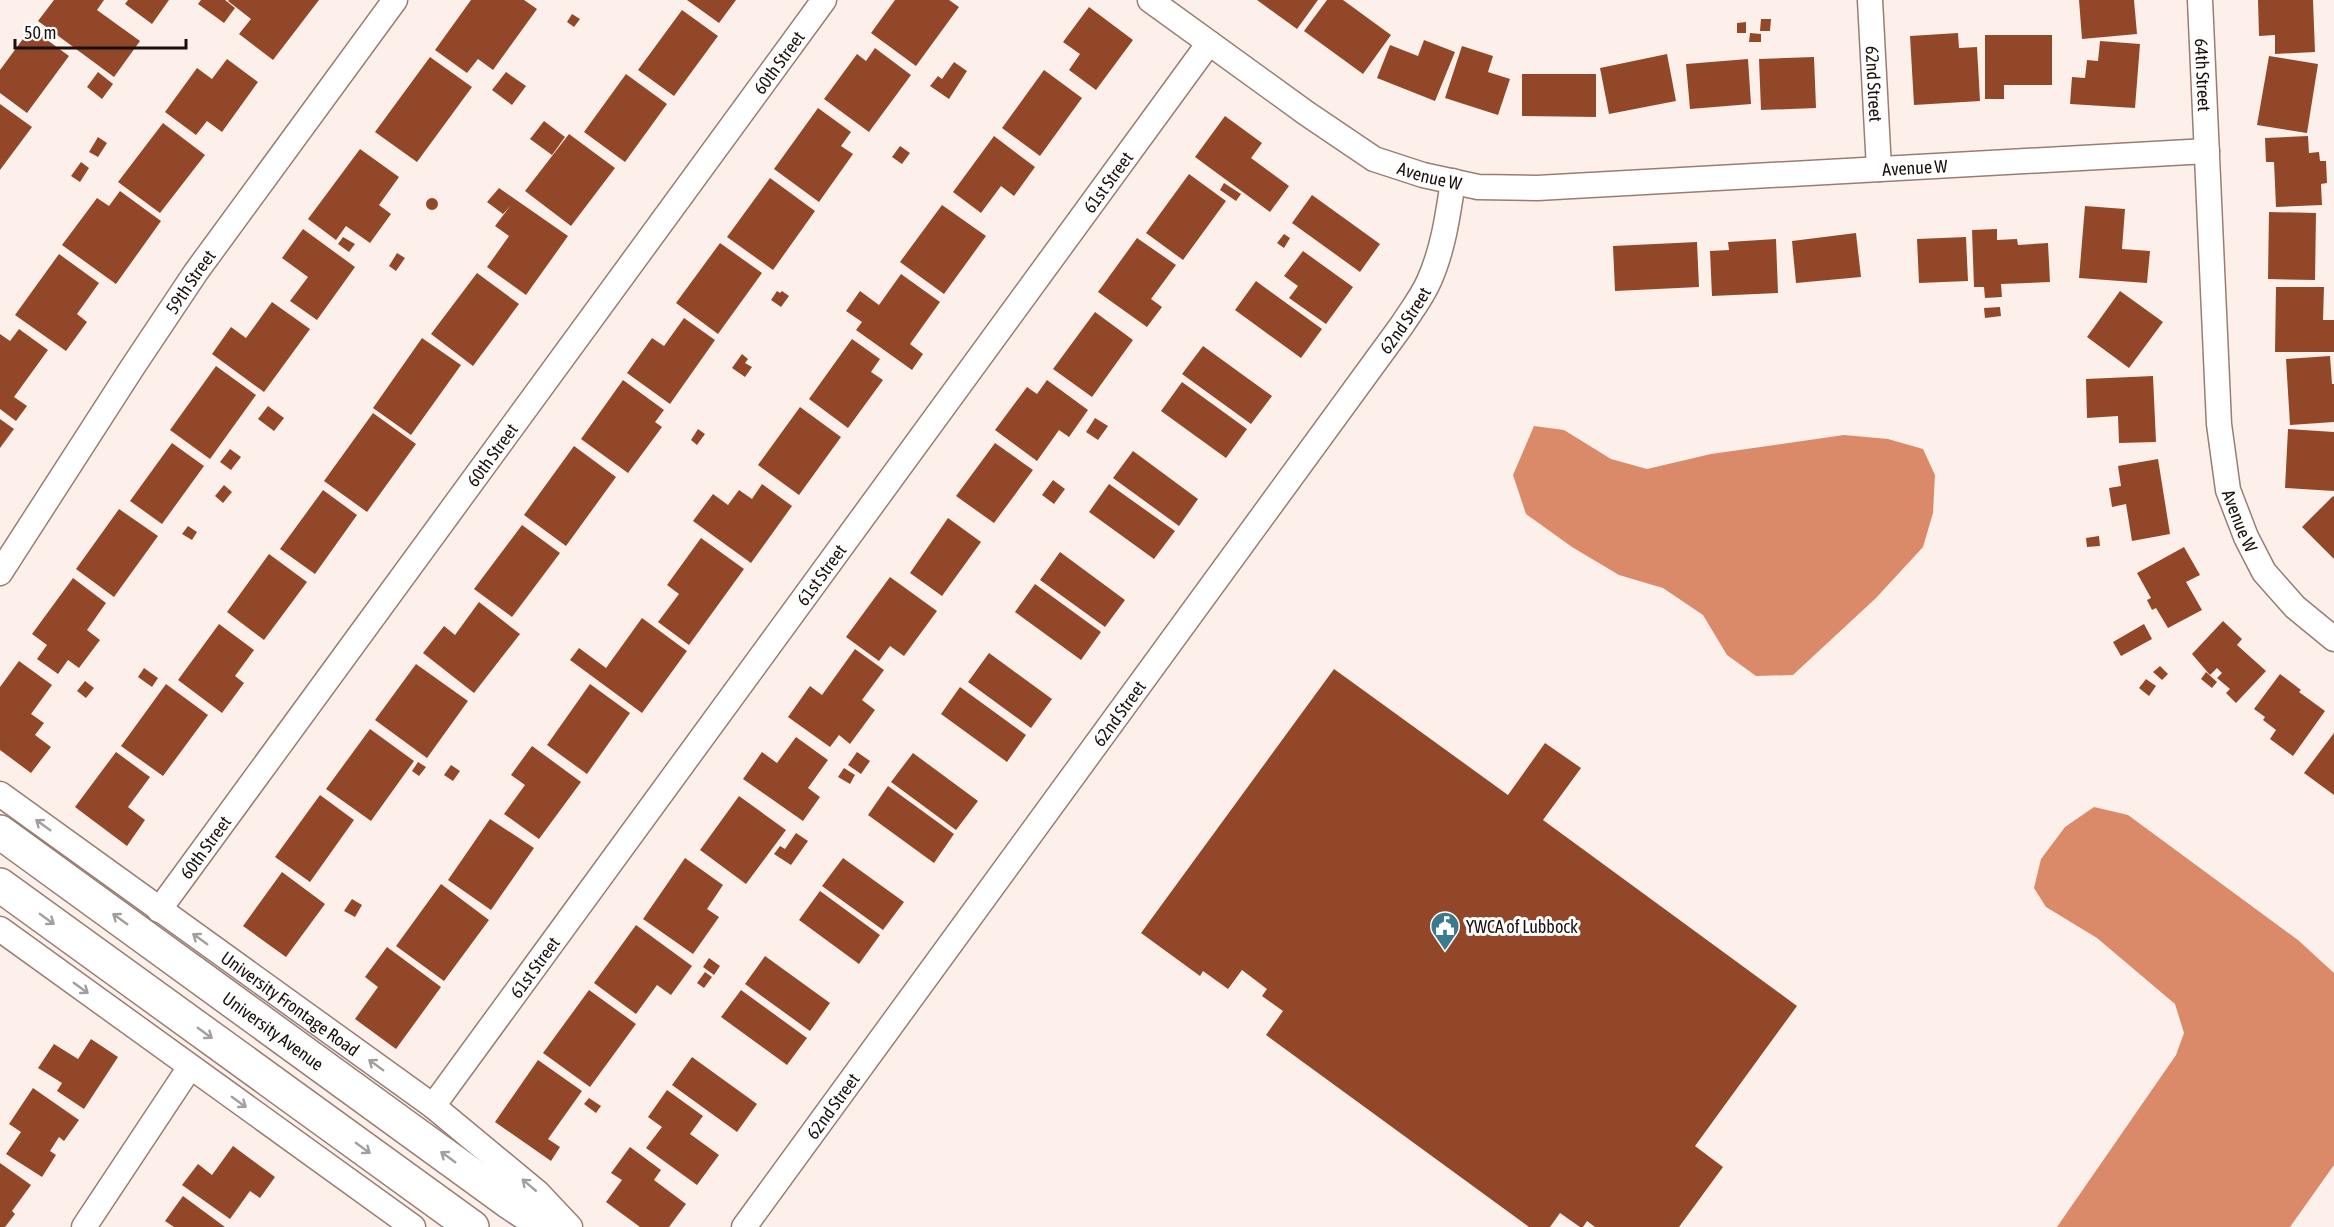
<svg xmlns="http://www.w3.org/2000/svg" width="2334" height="1227" viewBox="0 0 2334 1227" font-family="'Asap Condensed',sans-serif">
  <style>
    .water { fill: #da8a69 }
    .building { fill: #924828 }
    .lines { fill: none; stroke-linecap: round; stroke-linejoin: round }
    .street-casing { stroke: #9a7d72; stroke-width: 27 }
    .secondary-casing { stroke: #9a7d72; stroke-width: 36 }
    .street { stroke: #fff; stroke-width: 24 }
    .secondary { stroke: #fff; stroke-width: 33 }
    .oneway { stroke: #a39f9d }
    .labels { text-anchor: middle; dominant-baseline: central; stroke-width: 6; stroke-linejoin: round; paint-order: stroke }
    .street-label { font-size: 18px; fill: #1a0f0b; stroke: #fff }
    .poi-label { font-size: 18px; fill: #1a0f0b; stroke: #fff; text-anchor: start }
  </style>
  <rect width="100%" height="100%" fill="#fdf0eb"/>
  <path class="water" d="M1534,426L1564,430L1611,459L1647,469L1711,454L1844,435L1888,439L1923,449L1935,475L1933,513L1923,547L1876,598L1793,675L1756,676L1727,655L1703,615L1663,588L1619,575L1572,547L1526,514L1513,475Z
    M2094,807L2128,815L2298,940L2334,973V1165L2290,1227H2057L2176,1055L2184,1033L2175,1004L2097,938L2046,907L2034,888L2041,859L2065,827Z"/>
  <path class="building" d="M54,0H104L97,10L140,41L114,77L38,21Z
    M128,0H169L152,24L125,4Z
    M201,0H225L235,8L224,23L198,4Z
    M229,0H319L273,60L239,34L251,19L228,1Z
    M471,0H524L537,9L493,70L478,59L467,73L435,50Z
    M687,0H736L719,23Z
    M895,0H949L959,7L916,66L871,33Z
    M1257,0H1318L1297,29Z
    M1327,0H1343L1391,35L1363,74L1304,31Z
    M2079,0H2134L2137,34L2082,39Z
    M2258,0H2313L2315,52L2275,54V35L2259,36Z
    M1089,7L1133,40L1096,90L1069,70L1080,54L1063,42Z
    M682,10L718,36L674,96L638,70Z
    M572,14L580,19L574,27L567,22Z
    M1761,19H1771L1770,31H1760Z
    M1746,22V33H1737V23Z
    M31,28L69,56L27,113L0,93V70Z
    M1750,33L1761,34V42H1749Z
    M1958,33L1959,48L1977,47L1980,101L1914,105L1910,36Z
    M1985,35H2052V85H2004V99H1985Z
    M1424,40L1455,52L1435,101L1377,78L1390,45L1418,56Z
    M2100,41L2140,44L2135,108L2070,104L2072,77L2085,78L2087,60L2098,61Z
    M1462,46L1493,56L1488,72L1510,79L1498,115L1445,98Z
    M875,48L911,75L869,132L824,99L857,54L866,61Z
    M1667,54L1676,101L1609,114L1600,68Z
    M2269,56L2318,64L2307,133L2257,125Z
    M430,57L472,87L417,162L375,132Z
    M1814,57L1816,108L1761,110L1759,59Z
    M227,59L258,82L222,132L207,121L196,135L165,112L197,68L212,79Z
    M1748,59L1751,104L1690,109L1686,64Z
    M954,62L967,71L949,99L930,86L938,76L942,79Z
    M1044,70L1082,98L1040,156L1002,128Z
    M98,72L113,84L102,99L87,87Z
    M506,72L526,86L512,105L492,90Z
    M626,74L667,104L625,162L584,132Z
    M1522,74H1596V117L1522,116Z
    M0,104L32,127L0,170Z
    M818,108L851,132L841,146L853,154L819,202L774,169Z
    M1225,116L1262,143L1251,158L1289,186L1270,212L1195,157Z
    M544,121L565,137L552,155L530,139Z
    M163,123L205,155L160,213L118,182Z
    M569,134L615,168L571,226L525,191Z
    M994,136L1035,167L1014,196L1001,186L981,213L953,192Z
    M2308,136L2309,153L2319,152L2320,161H2326L2327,183L2321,184L2322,205L2276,207L2274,162H2266L2265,138Z
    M98,137L107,143L98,157L89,152Z
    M900,146L910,153L902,164L892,157Z
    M360,149L399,177L379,205L391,214L370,243L346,226L336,240L308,219Z
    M81,162L89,168L80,182L71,176Z
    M1189,174L1226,201L1183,260L1146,233Z
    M770,178L815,211L773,270L727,237Z
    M1224,183L1241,194L1236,201L1220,190Z
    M499,188L568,236L526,295L487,267L509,236L495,226L511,205L503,214L487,202Z
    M120,191L161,221L116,284L62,245L97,198L109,206Z
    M1312,195L1380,244L1360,272L1292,223Z
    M426 204a6 6 0 1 1 12 0a6 6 0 1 1-12 0Z
    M942,205L986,236L944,294L900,262Z
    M2085,206L2125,209L2122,249L2150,251L2147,283L2079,278Z
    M2269,212L2316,213L2315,280L2268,279Z
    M303,229L355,267L317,320L290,301L308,277L282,258Z
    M1997,229V240L2017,239L2018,245L2048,243L2050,282L2001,284L2002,297L1985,298L1984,287H1974L1972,230Z
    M1856,233L1861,277L1796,283L1792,241Z
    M1284,234L1290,238L1284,248L1277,243Z
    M343,237L355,244L349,252L338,244Z
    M1966,237L1968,281L1919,283L1917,239Z
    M1137,238L1176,265L1151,299L1162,307L1147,327L1098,292Z
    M1776,239L1778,293L1712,296L1710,251L1729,250L1728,242Z
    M1697,242L1699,287L1615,291L1613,246Z
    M720,243L762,273L718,334L676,303Z
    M1303,251L1353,287L1326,324L1289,298L1298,286L1284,276Z
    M397,253L405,258L396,271L389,266Z
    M59,254L99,283L77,314L87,322L66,351L15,315Z
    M477,273L519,304L473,366L431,334Z
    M901,274L940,302L910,344L923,354L912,370L856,330L862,322L846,311L860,291L879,305Z
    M1256,281L1322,329L1301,358L1235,310Z
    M2276,287H2324L2323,320H2334V352H2275Z
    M777,291L780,293L782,291L789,296L781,307L771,300Z
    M2120,291L2163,322L2129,368L2087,337Z
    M272,302L310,329L264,392L212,354L231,327L246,338Z
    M2000,307L2001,316L1985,318L1984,308Z
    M1095,312L1133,340L1092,397L1053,369Z
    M684,318L715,340L670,404L627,373L652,338L664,346Z
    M19,329L48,350L14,397L27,406L16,421L0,409V334L10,341Z
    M422,338L461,365L411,435L373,408Z
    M852,339L880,359L871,372L883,380L848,428L809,399Z
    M1203,346L1272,396L1251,424L1182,374Z
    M742,354L748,359L745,363L752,367L745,377L732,368Z
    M2330,356L2332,384H2334V422L2290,425L2286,359Z
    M216,366L256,395L210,459L170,430Z
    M2153,376L2156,442L2119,443L2118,416L2087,418L2086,379Z
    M623,380L664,410L655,422L662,427L628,473L581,439Z
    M1047,380L1088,410L1069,437L1059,430L1037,461L995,430L1027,387L1037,394Z
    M1182,382L1247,429L1226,458L1161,411Z
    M268,406L284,418L274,431L258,419Z
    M800,407L841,437L799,495L758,465Z
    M373,413L416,444L367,512L324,481Z
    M1095,418L1108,426L1098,440L1086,432Z
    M0,419L14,429L0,448Z
    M698,429L705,434L697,445L691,440Z
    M2288,429L2334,432V491L2285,488Z
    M172,443L204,466L162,524L130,501Z
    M995,443L1033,470L994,523L956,496Z
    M574,446L616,477L566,546L524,515Z
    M230,449L241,457L231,470L220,462Z
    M1133,451L1198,499L1179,526L1113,478Z
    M2158,459L2170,534L2132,541L2126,504L2112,507L2109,488L2121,486L2118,466Z
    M1053,480L1065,489L1054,504L1042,495Z
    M762,484L792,506L751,563L693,521L713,494L728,505L739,490L752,499Z
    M1109,484L1175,531L1154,559L1089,512Z
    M224,485L232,492L223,503L215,496Z
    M323,490L357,515L315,574L280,549Z
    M2333,496L2334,497V559L2302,527Z
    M119,509L158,536L114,597L76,569Z
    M948,518L981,542L942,596L910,573Z
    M522,525L560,553L512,617L474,589Z
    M188,526L197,532L192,540L182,534Z
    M2099,536L2100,546L2087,547L2086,538Z
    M701,538L744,569L689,645L658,622L679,594L667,585Z
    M2184,547L2200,575L2186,582L2202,610L2168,628L2156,608L2152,610L2147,600L2151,598L2137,573Z
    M1060,552L1125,600L1105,627L1040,580Z
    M269,554L307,582L264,640L227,612Z
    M890,577L937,611L904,656L890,646L879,661L846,637Z
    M73,578L106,603L87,630L100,640L79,668L68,660L58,674L37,659L47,645L32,634Z
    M1035,584L1101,632L1081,660L1015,612Z
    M479,602L520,634L474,693L423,653L444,626L455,635Z
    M642,618L687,651L642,713L570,660L579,648L606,668Z
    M2223,621L2242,639L2237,645L2266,671L2236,703L2226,693L2230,689L2217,678L2222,673L2217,668L2210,675L2192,654Z
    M219,624L254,650L235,676L244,683L222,713L178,680Z
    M2144,624L2152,639L2121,656L2113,642Z
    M855,649L884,670L862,700L875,710L850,744L839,735L830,747L788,717L810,686L822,695Z
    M989,653L1052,699L1031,728L968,682Z
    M19,661L52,685L31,714L44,723L35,735L51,747L31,773L0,750V687Z
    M416,664L468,701L427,758L375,720Z
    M2160,666L2168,674L2162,680L2153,672Z
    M144,668L158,678L152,687L138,677Z
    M1334,669L1508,795L1545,743L1581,768L1543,820L1797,1006L1695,1146L1723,1167L1679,1227H1595L1587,1221L1583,1227H1580L1560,1213L1550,1227H1529L1266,1035L1283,1011L1262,996L1267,989L1242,970L1228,989L1203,971L1200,976L1141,933Z
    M2206,672L2217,682L2212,688L2201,679Z
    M2280,674L2301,690L2299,692L2325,711L2293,756L2270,739L2276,730L2263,720L2265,717L2254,709Z
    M2146,679L2156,686L2149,696L2139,688Z
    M85,681L94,688L86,698L77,691Z
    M166,684L208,715L163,776L121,746Z
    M590,684L630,713L587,774L547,745Z
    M960,687L1026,735L1007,762L941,714Z
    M370,729L414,761L371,821L326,789Z
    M2334,733V795L2304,773Z
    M796,737L828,760L808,788L820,797L803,821L743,779L762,752L777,763Z
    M532,746L581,782L539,839L504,814L525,785L511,775Z
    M116,752L150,777L128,807L145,820L127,846L75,807Z
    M857,752L870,761L861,774L848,765Z
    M913,753L978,801L956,830L891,782Z
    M418,762L426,767L419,776L412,771Z
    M451,765L460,771L453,781L444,775Z
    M844,768L855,775L850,784L838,777Z
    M888,786L954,834L934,863L868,815Z
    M320,795L354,820L310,882L275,857Z
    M739,796L786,830L746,884L700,850Z
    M490,819L534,848L491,910L448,880Z
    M796,833L808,841L791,865L774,854L780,846L785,849Z
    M685,858L723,885L707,909L719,917L693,954L643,919Z
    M843,858L904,902L883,930L822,886Z
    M282,872L325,904L286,957L243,926Z
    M441,884L489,920L444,981L396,946Z
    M820,891L880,935L859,964L799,920Z
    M352,899L362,905L355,917L344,911Z
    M636,925L692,966L671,995L657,985L636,1014L594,983Z
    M387,947L441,987L396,1049L355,1019L378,987L365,977Z
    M765,956L830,1003L810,1031L745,984Z
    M709,958L720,966L714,975L703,967Z
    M705,972L712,977L704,988L697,983Z
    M589,990L636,1024L590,1087L543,1053Z
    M741,990L807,1038L787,1065L721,1017Z
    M91,1039L118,1057L84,1109L57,1091L62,1083L38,1068L54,1044L78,1059Z
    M692,1057L757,1104L737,1132L672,1085Z
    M538,1060L582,1091L548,1139L560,1147L551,1161L495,1122Z
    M33,1088L79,1120L64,1141L59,1137L50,1151L56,1155L42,1177L6,1154L21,1132L9,1124Z
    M667,1090L703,1116L690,1134L719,1155L697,1185L646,1148L662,1127L648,1117Z
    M589,1098L601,1106L596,1113L584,1104Z
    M233,1146L275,1177L260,1198L250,1191L230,1219L182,1185L198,1164L212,1175Z
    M630,1147L661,1170L654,1180L686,1204L669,1227H640L606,1202L622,1180L611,1173Z
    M0,1163L31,1185L12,1211L15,1214L5,1227H0Z
    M183,1196L225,1227H174L165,1221Z"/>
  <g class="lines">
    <g class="street-casing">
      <g id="street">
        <path id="s1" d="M1150,0L1306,113L1374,159L1423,175L1478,187L1537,188L2207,151"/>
        <path id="s2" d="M1870,0L1879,169"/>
        <path id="s3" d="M2200,0L2219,424L2228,490L2246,537L2264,572L2295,607L2334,639"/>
        <path id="s4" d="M0,573L132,368L196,272L395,0"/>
        <path id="s5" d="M0,794L433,1106L538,1193L570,1227"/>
        <path id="s6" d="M159,910L824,0"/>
        <path d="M0,929L413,1227"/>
        <path id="s7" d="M433,1106L1209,43"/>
        <path d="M84,1227L190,1067"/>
        <path id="s8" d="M744,1227L1402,325C1411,311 1422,297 1429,281C1443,250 1448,215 1453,181"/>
      </g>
    </g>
    <g class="secondary-casing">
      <g id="secondary">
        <path id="s9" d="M0,832L509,1202L547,1227"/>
        <path d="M0,885L472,1227"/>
      </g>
    </g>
    <use href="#street" class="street"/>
    <use href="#secondary" class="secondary"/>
  </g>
  <defs><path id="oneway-shaft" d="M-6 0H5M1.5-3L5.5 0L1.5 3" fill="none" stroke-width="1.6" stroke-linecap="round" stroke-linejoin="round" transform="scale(1.5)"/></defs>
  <g class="oneway">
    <use href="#oneway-shaft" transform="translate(43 825) rotate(-144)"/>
    <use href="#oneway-shaft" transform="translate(47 919) rotate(36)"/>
    <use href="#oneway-shaft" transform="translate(120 919) rotate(-144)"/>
    <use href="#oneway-shaft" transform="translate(200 939) rotate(-144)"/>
    <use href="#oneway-shaft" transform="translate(81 988) rotate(36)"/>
    <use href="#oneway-shaft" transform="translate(205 1033) rotate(36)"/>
    <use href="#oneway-shaft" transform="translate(376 1065) rotate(-144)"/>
    <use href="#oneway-shaft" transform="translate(239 1102) rotate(36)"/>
    <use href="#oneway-shaft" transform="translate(363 1148) rotate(36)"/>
    <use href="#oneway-shaft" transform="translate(448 1157) rotate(-144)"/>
    <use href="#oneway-shaft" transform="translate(529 1185) rotate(-140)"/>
  </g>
  <defs>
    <g id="civic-pin" transform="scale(1.5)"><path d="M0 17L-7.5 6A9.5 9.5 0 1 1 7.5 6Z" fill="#3b798f" stroke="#fff"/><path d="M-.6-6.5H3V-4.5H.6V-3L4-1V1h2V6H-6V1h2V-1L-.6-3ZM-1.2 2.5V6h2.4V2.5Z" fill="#fff"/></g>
  </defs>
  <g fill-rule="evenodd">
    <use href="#civic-pin" x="1445" y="926"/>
  </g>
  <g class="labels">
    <g class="street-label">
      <text stroke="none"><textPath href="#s6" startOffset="1050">60th Street</textPath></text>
      <text stroke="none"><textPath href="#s3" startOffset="75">64th Street</textPath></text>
      <text stroke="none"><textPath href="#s2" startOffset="84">62nd Street</textPath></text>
      <text stroke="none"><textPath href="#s1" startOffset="820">Avenue W</textPath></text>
      <text stroke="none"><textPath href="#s1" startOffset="333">Avenue W</textPath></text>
      <text stroke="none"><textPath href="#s7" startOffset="1144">61st Street</textPath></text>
      <text stroke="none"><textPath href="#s4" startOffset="348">59th Street</textPath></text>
      <text stroke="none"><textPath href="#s8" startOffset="1122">62nd Street</textPath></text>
      <text stroke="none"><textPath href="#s6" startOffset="564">60th Street</textPath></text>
      <text stroke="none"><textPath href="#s3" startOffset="524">Avenue W</textPath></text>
      <text stroke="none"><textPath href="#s7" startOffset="658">61st Street</textPath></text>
      <text stroke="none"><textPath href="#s8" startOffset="636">62nd Street</textPath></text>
      <text stroke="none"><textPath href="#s6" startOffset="78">60th Street</textPath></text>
      <text stroke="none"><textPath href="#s7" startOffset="172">61st Street</textPath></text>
      <text stroke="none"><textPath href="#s5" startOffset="358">University Frontage Road</textPath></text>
      <text stroke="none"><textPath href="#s9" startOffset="338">University Avenue</textPath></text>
      <text stroke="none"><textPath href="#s8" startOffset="150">62nd Street</textPath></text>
    </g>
    <g class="poi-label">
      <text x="1466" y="926">YWCA of Lubbock</text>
    </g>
  </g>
  <path d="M15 39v9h171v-9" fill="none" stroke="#1a0f0b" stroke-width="3"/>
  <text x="24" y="39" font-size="18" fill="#1a0f0b" stroke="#ffffff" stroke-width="4.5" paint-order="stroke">50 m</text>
</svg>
